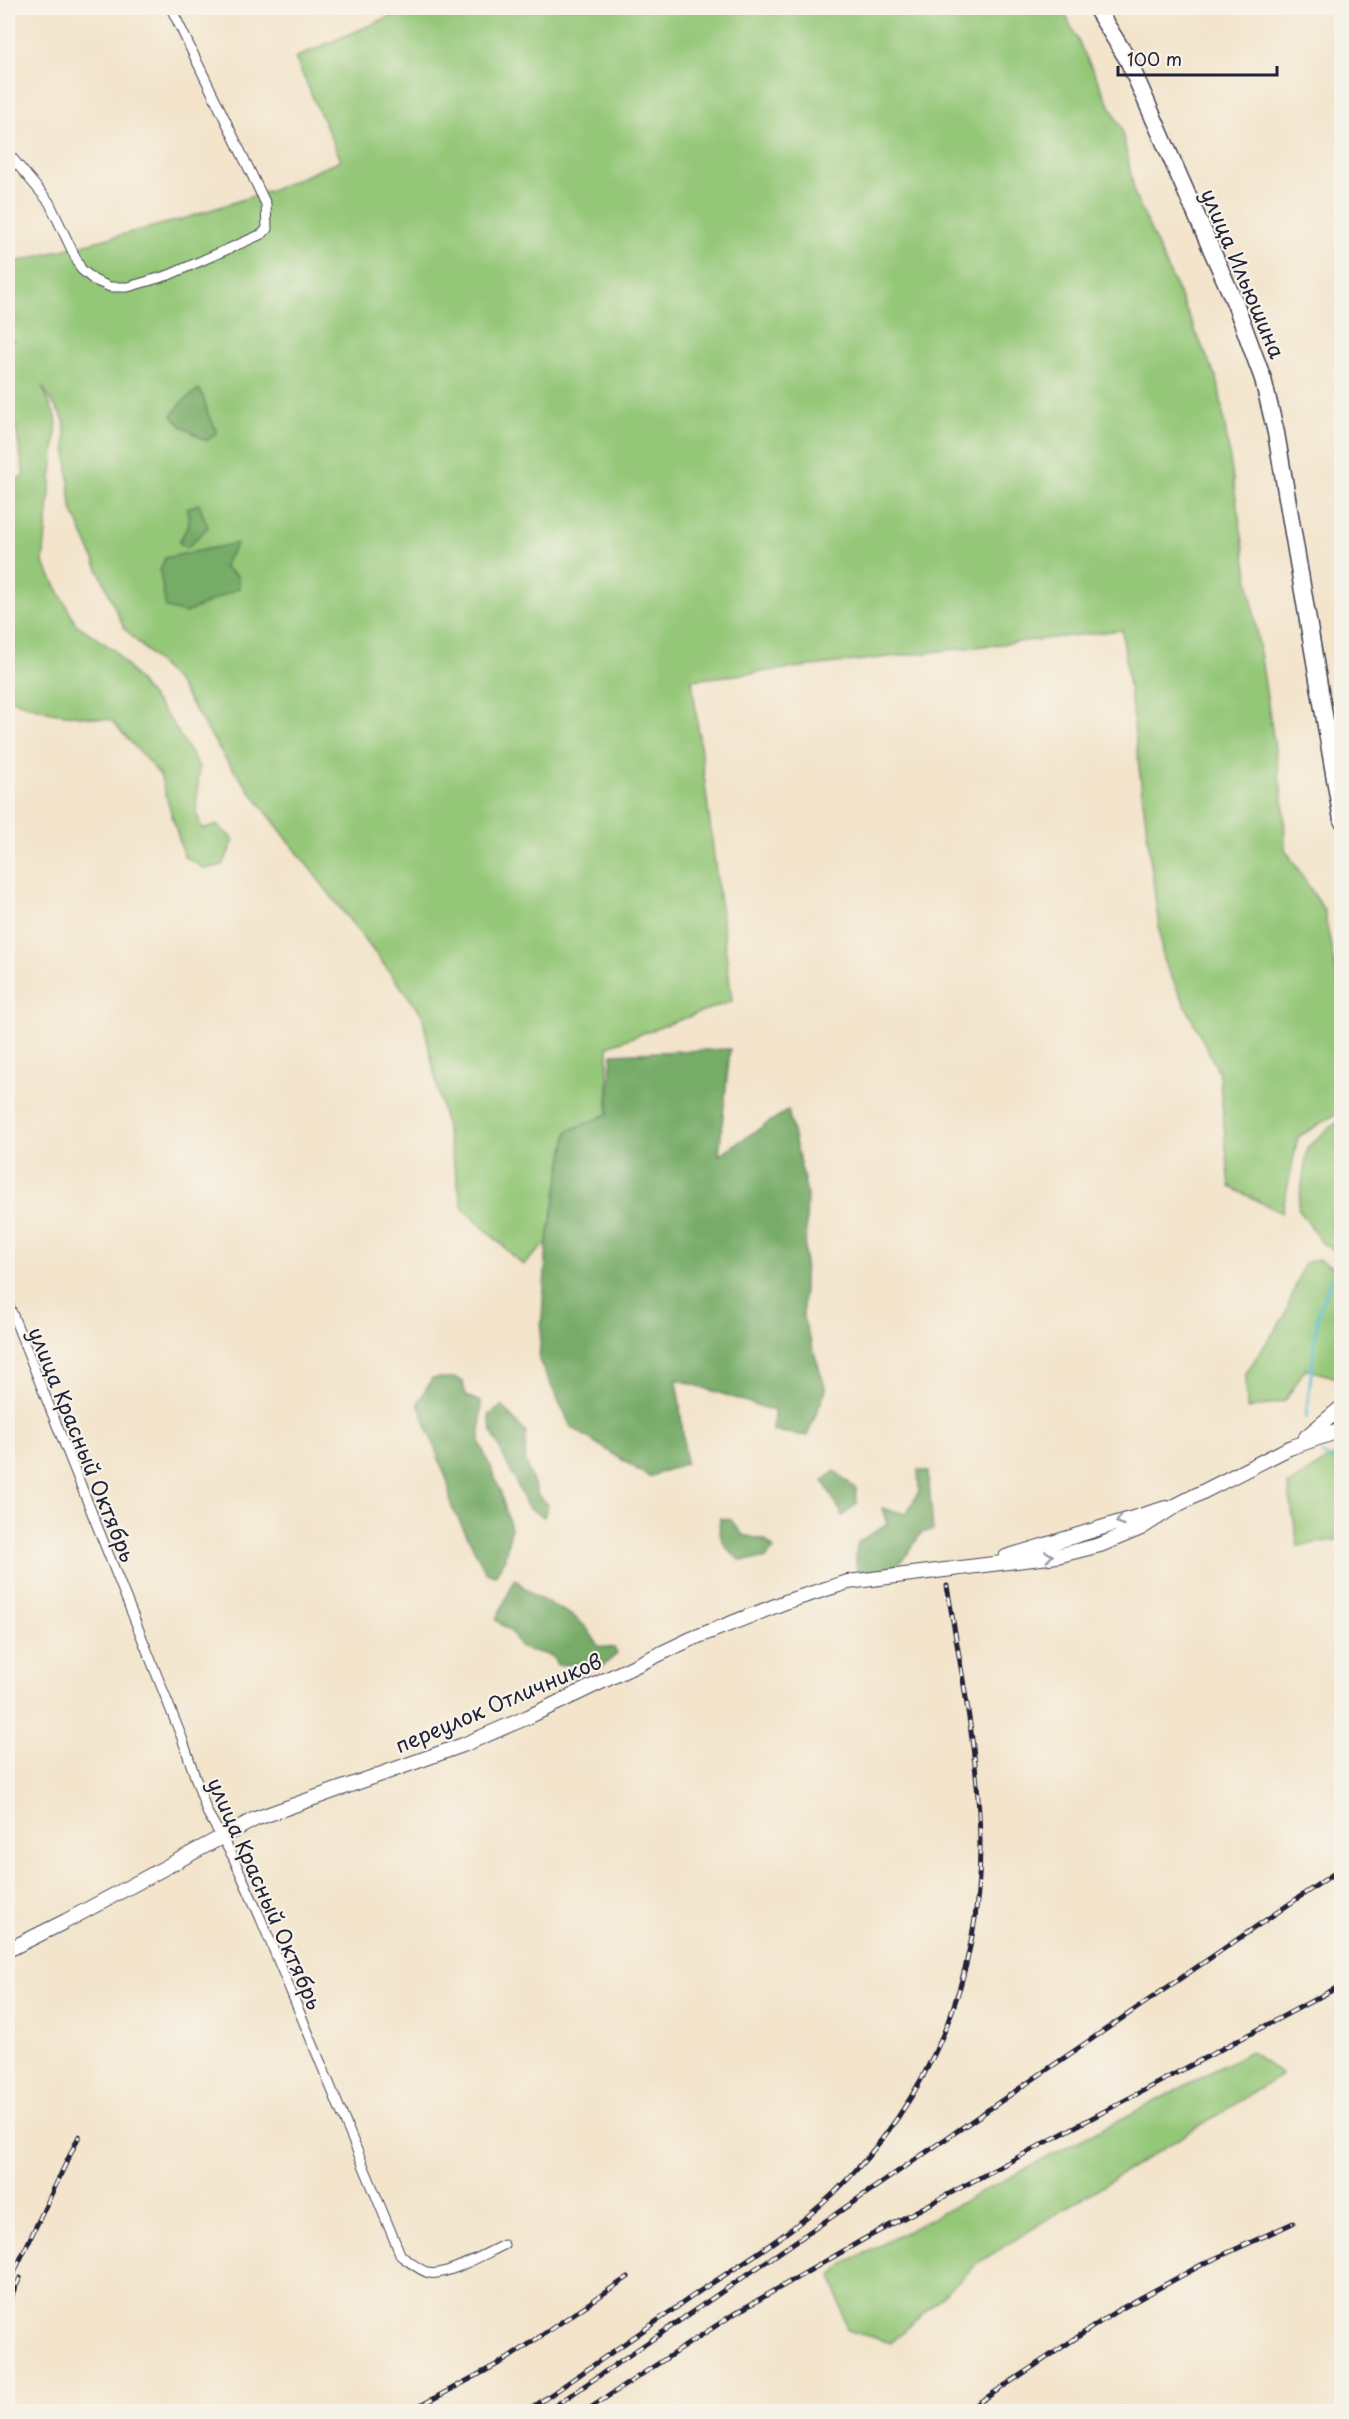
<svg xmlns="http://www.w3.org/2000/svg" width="1349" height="2419" viewBox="0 0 1349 2419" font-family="'Playpen Sans',sans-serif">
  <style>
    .green { fill: #94c778; stroke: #5b745a; stroke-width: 1.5 }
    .forest { fill: #77ac68; stroke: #4c6752; stroke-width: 1.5 }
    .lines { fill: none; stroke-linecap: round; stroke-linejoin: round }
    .stream { stroke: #55bed2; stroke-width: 3 }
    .minor-casing { stroke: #413f51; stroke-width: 11 }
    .secondary-casing { stroke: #413f51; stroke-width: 16 }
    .trunk-casing { stroke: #413f51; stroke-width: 19 }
    .minor { stroke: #fff; stroke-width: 9 }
    .secondary { stroke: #fff; stroke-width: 14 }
    .trunk { stroke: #fff; stroke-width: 16 }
    .rail-casing { stroke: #22223b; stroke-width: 5 }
    .rail { stroke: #f7f3e8; stroke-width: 3; stroke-dasharray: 9; stroke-linecap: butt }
    .oneway { stroke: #9c9ca7 }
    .labels { text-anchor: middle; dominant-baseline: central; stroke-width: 4.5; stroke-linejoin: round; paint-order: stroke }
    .street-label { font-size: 21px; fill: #22223b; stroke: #f7f3e8 }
  </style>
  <rect width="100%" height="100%" fill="#f7f3e8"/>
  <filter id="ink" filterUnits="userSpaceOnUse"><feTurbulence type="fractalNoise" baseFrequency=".0167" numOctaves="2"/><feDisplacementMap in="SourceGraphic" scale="12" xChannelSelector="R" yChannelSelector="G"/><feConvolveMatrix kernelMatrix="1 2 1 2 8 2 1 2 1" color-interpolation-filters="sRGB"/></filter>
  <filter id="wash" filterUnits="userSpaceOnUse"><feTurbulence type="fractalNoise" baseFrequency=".008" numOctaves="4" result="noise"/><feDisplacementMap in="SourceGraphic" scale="24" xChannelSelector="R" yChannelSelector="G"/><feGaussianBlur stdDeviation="1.35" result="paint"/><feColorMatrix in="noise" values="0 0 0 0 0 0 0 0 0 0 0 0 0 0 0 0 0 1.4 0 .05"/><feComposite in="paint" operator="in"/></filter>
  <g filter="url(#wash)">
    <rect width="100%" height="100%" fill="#f3e4cb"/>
    <path class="green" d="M388,8H1055L1064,12L1122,130L1135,195L1218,382L1284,807L1285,849L1324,910L1341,1000V1111L1298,1137L1282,1213L1230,1187L1219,1073L1163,960L1122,630L692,680L732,1001L608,1046V1114L568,1131L547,1243L523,1265L463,1208L422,1014L227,761L178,683L124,628L71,507L64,420L42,386L57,421L43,562L76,624L114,650L173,724L199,768L196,811L202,829L217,825L234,840L223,865L205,869L184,856L160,775L111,720L51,712L9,699L8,486L24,475L8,384V336L14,343L8,333V264L183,219L275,189L341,160L295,58L391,16Z
      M1341,1122H1342L1341,1254L1323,1244L1298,1208L1308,1147L1334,1124Z
      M1317,1259L1341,1271L1342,1367L1338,1378L1305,1369L1285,1401L1247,1409L1246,1373L1284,1317L1304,1263Z
      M1341,1451V1539L1298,1546L1288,1485Z
      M1251,2051L1282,2075L979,2262L891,2343L847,2330L832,2276L844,2264Z"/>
    <path class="forest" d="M199,389C205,398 205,404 208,414C211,421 215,425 217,433L206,441L180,425L172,416L182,402Z
      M199,504L208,527L187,548L179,542L189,524L187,508Z
      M237,543L223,567L237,576L239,588L186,613L166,608L160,571L165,558Z
      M730,1049L719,1155L788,1110L807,1193L803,1317L826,1390L807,1436L773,1431L774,1411L677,1379L686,1463L649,1477L571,1427L539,1360L547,1243L568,1131L608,1114L612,1054Z
      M432,1378H456L463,1382L466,1396L481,1402L480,1443L500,1490L511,1529L504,1561L495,1576L486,1572L451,1505L448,1483L418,1403Z
      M502,1406L526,1433L525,1460L537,1493L548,1506L544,1517L528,1508L491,1430L489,1415Z
      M918,1470L928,1472L933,1530L921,1533C903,1561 894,1579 857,1570L855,1557L858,1542L887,1524L882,1508L906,1514L919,1491Z
      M835,1471L856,1489L857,1503L843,1516L823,1481Z
      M720,1518L731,1520L743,1535L765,1540L774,1549L765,1559L740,1560C725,1549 717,1537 720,1518Z
      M515,1579C522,1585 529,1593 537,1597C566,1614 581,1613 598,1646L614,1648L617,1654L599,1669L583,1664L557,1665L552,1656L521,1648L512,1633L496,1620Z"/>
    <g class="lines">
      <path class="stream" d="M1306,1418L1318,1314L1342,1251
        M1322,1454L1342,1467"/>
    </g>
  </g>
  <g filter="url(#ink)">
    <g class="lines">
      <g class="minor-casing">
        <path id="minor" d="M8,153L49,202L81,269L94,280L110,287H128L169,275L262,234L267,229L266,204L171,8
          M8,1303L182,1738L207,1812L233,1857L260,1917L401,2256C410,2262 419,2270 429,2273C445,2277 488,2252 504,2245"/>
      </g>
      <g class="secondary-casing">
        <path id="secondary" d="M1306,1437L1342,1407
          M1006,1557L1166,1508
          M8,1950L66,1921L255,1819L463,1745L528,1717L691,1639L788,1601L848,1582L1057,1556L1100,1545L1141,1528L1177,1505L1289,1448L1342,1430"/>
      </g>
      <g class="trunk-casing">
        <path id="trunk" d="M1096,8L1128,60L1235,303L1263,379L1276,433L1342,820"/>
      </g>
      <use href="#minor" class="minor"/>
      <use href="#secondary" class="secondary"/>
      <use href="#trunk" class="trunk"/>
      <g class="rail-casing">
        <path id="rail" d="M8,2285L79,2136
          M8,2302L20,2278
          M409,2412L507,2359L628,2277
          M526,2412C584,2372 642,2331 700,2291C746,2261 793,2232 833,2194C931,2099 981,1977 980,1842C979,1756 961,1670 947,1586
          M546,2412L1342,1868
          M584,2412L734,2314L866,2238L1342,1985
          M965,2412L1115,2312L1203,2264L1293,2223"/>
      </g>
      <use href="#rail" class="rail"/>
    </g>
    <defs><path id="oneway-chevron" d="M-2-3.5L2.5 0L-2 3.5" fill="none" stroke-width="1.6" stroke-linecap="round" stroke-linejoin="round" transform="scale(1.5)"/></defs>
    <g class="oneway">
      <use href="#oneway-chevron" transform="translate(1120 1521) rotate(163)"/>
      <use href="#oneway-chevron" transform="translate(1049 1556) rotate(-8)"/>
    </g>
  </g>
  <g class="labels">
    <g class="street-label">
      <text transform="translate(1244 273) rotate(67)">улица Ильюшина</text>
      <text transform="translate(83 1444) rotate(68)">улица Красный Октябрь</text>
      <text transform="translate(498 1702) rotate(-23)">переулок Отличников</text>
      <text transform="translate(266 1893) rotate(66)">улица Красный Октябрь</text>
    </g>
  </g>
  <rect width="1349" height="2419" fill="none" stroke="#f7f3e8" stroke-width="30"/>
  <path d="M1118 66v9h159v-9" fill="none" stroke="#22223b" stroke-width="3"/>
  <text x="1127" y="66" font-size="18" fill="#22223b" stroke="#f7f3e8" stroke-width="4.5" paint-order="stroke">100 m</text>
</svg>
